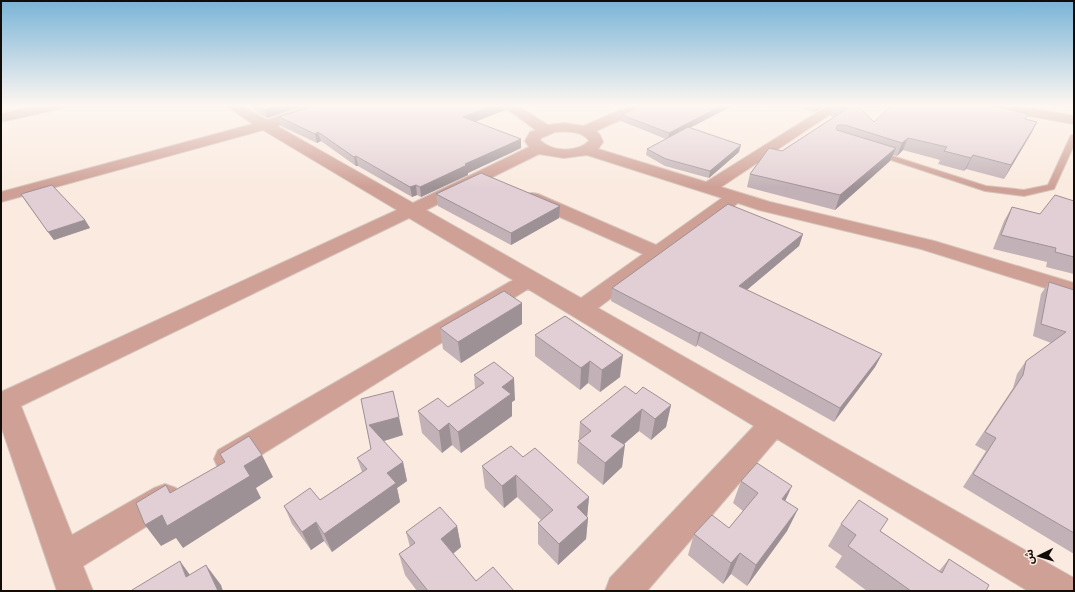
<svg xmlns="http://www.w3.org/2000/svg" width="1075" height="592" viewBox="0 0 1075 592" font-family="Karla,'Noto Sans Arabic',sans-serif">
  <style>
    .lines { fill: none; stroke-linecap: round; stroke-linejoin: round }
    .service-casing { stroke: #d5c6bd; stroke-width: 2 }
    .minor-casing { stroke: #d5c6bd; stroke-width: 2 }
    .service { fill: #cea096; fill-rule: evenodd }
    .minor { fill: #cea096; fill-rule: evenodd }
    .wall { fill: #c2b2b7 }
    .shaded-wall { fill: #9e9195 }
    .building { fill: #e2cfd5; stroke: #9e9195 }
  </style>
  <rect width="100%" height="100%" fill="#faeadf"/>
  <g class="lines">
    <g class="service-casing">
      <path id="service" d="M1071,135H1074V145L1054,189L1024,196L985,191L873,154L877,152H880L986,186L1024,190L1048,185Z"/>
    </g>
    <g class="minor-casing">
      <path id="minor" d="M39,105H64L63,108L1,122V114Z
        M225,105H241L267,120L312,105H332L331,108L277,126L413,203L529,147L525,141L530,132L536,130L501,105H516L548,125L564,123L584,126L631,105H648L647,108L596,131L600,135L603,142L598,149L706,182L829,105H844L721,187L770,202L934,241L1074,283V297L921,249L759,210L738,203L598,308L1074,578V591H1028L777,439L647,591H605L610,578L754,426L528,289L240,468L229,471L218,468L214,459L218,450L513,280L409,218L21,406L72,535L154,488L165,484L176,488L181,498L176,508L83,566L93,591H57L1,426V392L397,210L263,130L1,202V192L253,124ZM555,132C566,131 583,131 589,141C577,153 551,152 540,140L541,138ZM539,154L564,158L587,155L722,198L656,245L538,194L532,193L526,194L523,198L526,202L643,254L581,298L426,210Z
        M986,105H1015L1074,116V124L992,109L987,108Z"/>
    </g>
    <use href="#service" class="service"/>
    <use href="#minor" class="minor"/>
  </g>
  <path class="wall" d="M249,105H306L267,118L258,113Z
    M316,105H505V110L475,122L521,139V148L468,173V175L421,197L417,195L412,197L358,166H356L321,141L317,143L281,126L279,117Z
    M643,105H734L690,128L739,152L709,178L665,166L646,155L647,149L666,139L621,121L622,115Z
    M804,105H826L815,112L803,109Z
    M834,105H857L874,122L1028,114L1025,119L1037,122L1004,179L966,169L964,171L938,164L940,160L903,150L897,156L893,155L890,161L835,210L747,187L750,174L782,151L834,117L830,116Z
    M21,194L85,220L90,228L54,240L26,202Z
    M436,194L559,218L511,245L438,206Z
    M1074,201V274L1046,267L1047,262L993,249L1004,221L1012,207L1040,214Z
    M803,234L799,246L747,290L882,354L875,367L834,422L697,345L696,347L611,301L612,288Z
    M1049,282L1074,290V554L963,487L986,451L975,445L1013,388L1017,374L1026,361L1051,343L1033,336L1041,294Z
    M565,316L620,377L600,392L588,383L580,390L535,356V335Z
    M522,324L461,363L443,349L440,328Z
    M474,375L515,400L512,402V416L461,453L452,445L442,453L422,433L418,411L448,407L475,389Z
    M636,394L671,405L666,427L651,440L639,431L624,444L622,467L603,485L577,463L580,422Z
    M361,399L403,435L384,441L403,462L407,481L397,488L400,502L332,552L324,541L311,550L292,524L284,506L320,500L362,472L357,458L371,449Z
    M523,457L589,497L587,517L588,518L586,539L558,565L538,544V523L541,520L517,497L504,508L485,488L482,466Z
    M741,481L785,501L798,509L787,531L747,586L731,574L723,584L688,555L694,534L729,528L743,511L733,503Z
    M841,524L880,531L939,571L949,559L986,591H867L835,567L842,556L828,546Z
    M457,526L461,547L453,554L476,581L514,591H417L405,575L399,554L410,547L406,532Z"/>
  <path class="shaded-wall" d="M278,105H306L267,118L265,110Z
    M494,105H505V110L464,126L463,117Z
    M723,105H734L668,139L669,133Z
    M817,105H826L815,112Z
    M1037,122L1031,134L1004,179L1011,165Z
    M318,132L321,141L317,143L315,134Z
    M908,138L903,150L897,156L902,143Z
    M521,139V148L468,173V175L421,197L420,187L465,164Z
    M741,145L739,152L709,178L710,171Z
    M896,148L890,161L835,210L840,195Z
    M973,155L966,169L964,171L971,158Z
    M356,156L358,166H356L354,157Z
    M416,185L417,195L412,197L410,187Z
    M560,206L559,218L511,245V233Z
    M85,220L90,228L54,240L48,232Z
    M803,234L799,246L736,299L739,286Z
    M522,303V324L461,363L458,342Z
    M701,332L697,345L696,347L699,333Z
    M882,354L875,367L834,422L840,408Z
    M623,355L620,377L600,392L602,370Z
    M590,361L588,383L580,390L581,368Z
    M514,378L515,400L512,402V416L461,453L458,432L502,387Z
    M671,405L666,427L651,440L655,419Z
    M642,409L639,431L609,457L611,436Z
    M399,417L403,435L374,444L369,425Z
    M449,423L452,445L442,453L439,431Z
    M625,445L622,467L603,485L605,463Z
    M262,455L273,477L256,488L261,498L183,548L176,538L161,546L145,525Z
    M403,462L407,481L397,488L400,502L332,552L324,534L387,473Z
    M516,475L517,497L504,508L502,486Z
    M792,486L782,508V499Z
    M589,497L587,518H588L586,539L558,565L559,544L577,507Z
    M798,509L787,531L747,586L756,565Z
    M316,522L324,541L311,550L302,532Z
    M457,526L461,547L445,560L441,539Z
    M740,553L731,574L723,584L731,563Z
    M180,561L195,582L186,577Z
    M206,565L221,585L223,591H218Z"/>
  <path class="building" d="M257,105H278L265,110Z
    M316,105H494L463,117L521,139L465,164L467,165L420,187L416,185L410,187L356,156L354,157L318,132L315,134L279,117Z
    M643,105H723L669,133L622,115Z
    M839,105H857L874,122L892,105H988L1028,114L1025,119L1037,122L1011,165L973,155L971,158L944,151L947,147L908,138L902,143L845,125H838L836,128L837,130L896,148L840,195L750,174L769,148L782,151L848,108Z
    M688,127L741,145L710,171L666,159L647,149Z
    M481,173L560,206L511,233L436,194Z
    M52,185L85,220L48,232L21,194Z
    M1055,195L1074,201V257L1055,252L1056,248L1001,235L1012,207L1040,214Z
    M728,204L803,234L739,286L882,354L840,408L701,332L699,333L612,288Z
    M1049,282L1074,290V533L973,474L996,438L985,432L1023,375L1026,361L1066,332L1041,324Z
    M504,291L522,303L458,342L440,328Z
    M565,316L623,355L602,370L590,361L581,368L535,335Z
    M494,362L514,378L502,387L511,394L458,432L449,423L439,431L418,411L438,398L448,407L484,383L474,375Z
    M625,386L636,394L643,387L671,405L655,419L642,409L611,436L625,445L605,463L578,441L591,431L580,422Z
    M393,391L399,417L369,425L403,462L387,473L396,483L324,534L316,522L302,532L284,506L310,488L320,500L367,469L357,458L371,449L361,399Z
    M249,436L262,455L244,466L250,476L167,526L162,515L145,525L136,503L166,485L170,493L225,462L220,454Z
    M511,446L523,457L535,448L589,497L577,507L588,518L559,544L538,523L553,510L516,475L502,486L482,466Z
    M757,463L792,486L782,499L798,509L756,565L740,553L731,563L694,534L712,515L729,528L758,493L741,481Z
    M859,500L888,519L880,531L942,573L949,559L989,585L986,591H911L848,546L856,535L841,524Z
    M440,507L457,526L441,539L476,581L493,567L514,591H428L399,554L415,543L406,532Z
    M180,561L186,577L206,565L218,591H132V590Z"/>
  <linearGradient id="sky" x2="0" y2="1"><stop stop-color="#79b4d7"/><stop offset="0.56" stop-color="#fdf6f1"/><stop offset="1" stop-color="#fdf6f1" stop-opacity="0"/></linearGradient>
  <rect width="1075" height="188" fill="url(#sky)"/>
  <rect width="1075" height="592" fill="none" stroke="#110c08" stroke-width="4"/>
  <g transform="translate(1039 556) rotate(265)" stroke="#faeadf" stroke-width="3" paint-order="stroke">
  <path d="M0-3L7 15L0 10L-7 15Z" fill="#110c08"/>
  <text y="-6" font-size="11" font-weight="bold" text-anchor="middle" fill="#110c08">ش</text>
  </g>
</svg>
